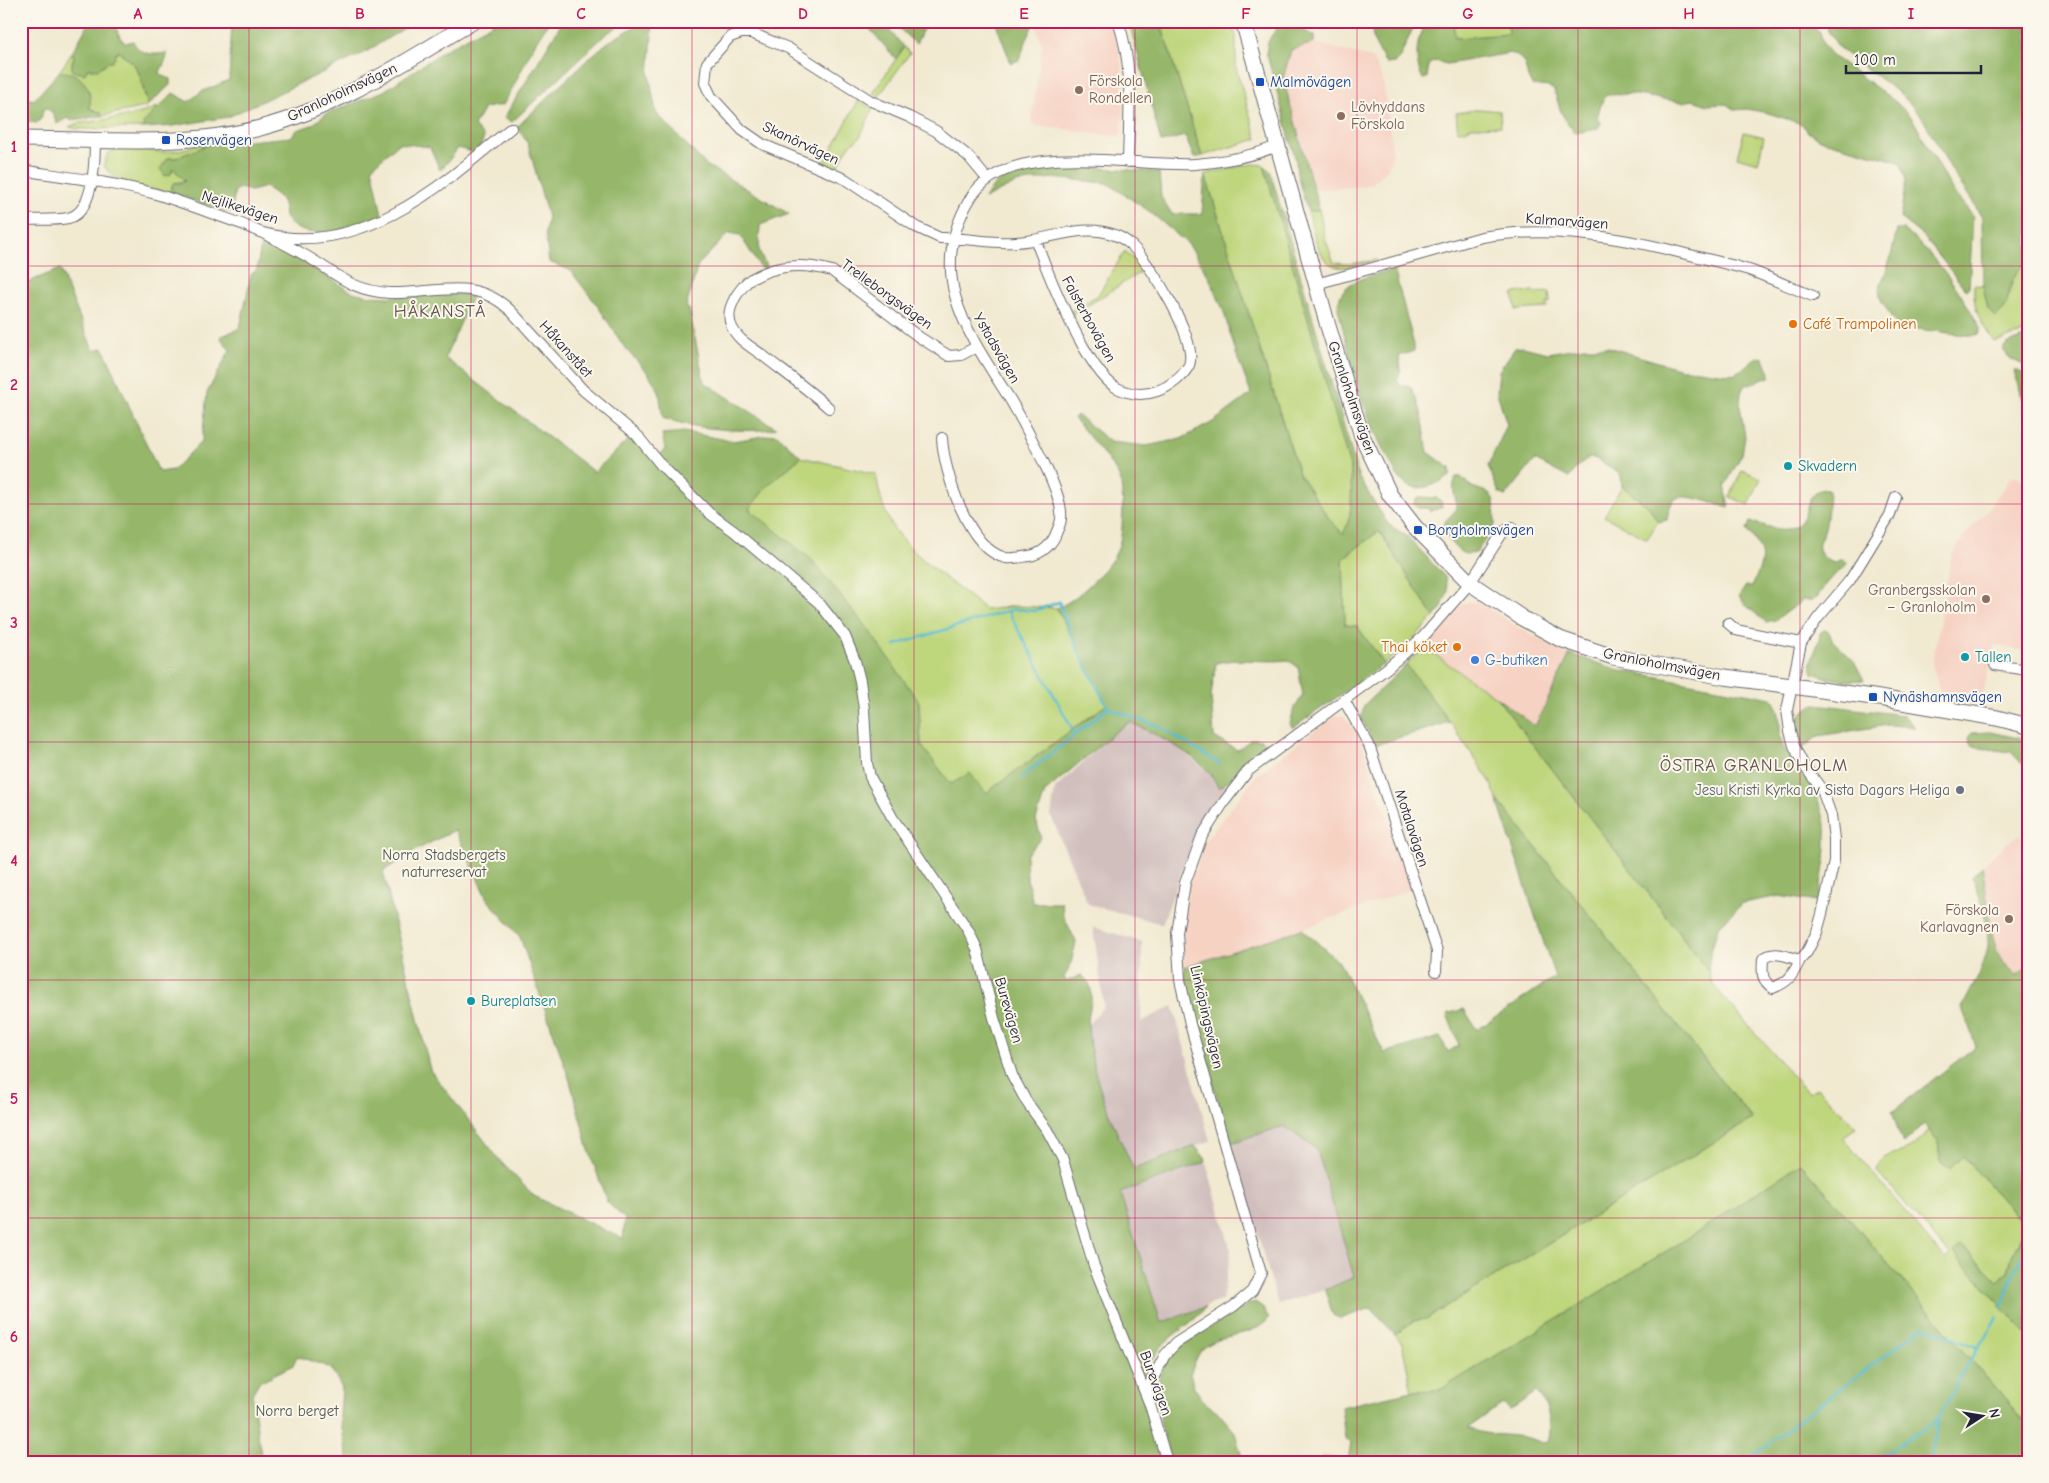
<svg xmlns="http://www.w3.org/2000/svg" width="2049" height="1483" viewBox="0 0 2049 1483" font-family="'Comic Neue',sans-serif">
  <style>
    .built { fill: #f6d2c3 }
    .industrial { fill: #d1bfbd }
    .green { fill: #bed67b; stroke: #707c5b }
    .forest { fill: #96b76b; stroke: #5c6c53; fill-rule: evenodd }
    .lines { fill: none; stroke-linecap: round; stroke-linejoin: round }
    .stream { stroke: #52bbcf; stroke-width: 2.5 }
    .street-casing { stroke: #6a686f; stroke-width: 12 }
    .secondary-casing { stroke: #6a686f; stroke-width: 17 }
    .street { stroke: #fff; stroke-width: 10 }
    .secondary { stroke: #fff; stroke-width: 15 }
    .grid { fill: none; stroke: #c2185b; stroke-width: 1; stroke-opacity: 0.55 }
    .transit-dot { fill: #1a4fb4; stroke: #fbf7ec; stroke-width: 2 }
    .education-dot { fill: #8d6e63; stroke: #fbf7ec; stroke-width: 2 }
    .food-dot { fill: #e8710a; stroke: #fbf7ec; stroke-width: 2 }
    .culture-dot { fill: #0f9aa8; stroke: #fbf7ec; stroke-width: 2 }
    .shop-dot { fill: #3f7fe0; stroke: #fbf7ec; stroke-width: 2 }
    .worship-dot { fill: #6b7280; stroke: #fbf7ec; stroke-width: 2 }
    .labels { text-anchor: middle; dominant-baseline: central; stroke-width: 4; stroke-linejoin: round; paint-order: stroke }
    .education-label { font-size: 15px; fill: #785e54; stroke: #fbf7ec; text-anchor: start }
    .transit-label { font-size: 15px; fill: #164399; stroke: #fbf7ec; text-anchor: start }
    .street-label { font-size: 15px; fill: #22223b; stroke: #fbf7ec }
    .food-label { font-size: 15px; fill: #c56008; stroke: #fbf7ec; text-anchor: start }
    .culture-label { font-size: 15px; fill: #0d838f; stroke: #fbf7ec; text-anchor: start }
    .shop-label { font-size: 15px; fill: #366cbe; stroke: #fbf7ec; text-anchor: start }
    .worship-label { font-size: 15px; fill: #5b616d; stroke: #fbf7ec; text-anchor: end }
    .park-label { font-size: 15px; fill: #51584e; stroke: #fbf7ec }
    .quarter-label { font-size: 18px; letter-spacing: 1px; fill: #644e4d; stroke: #fbf7ec }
    .neatline { fill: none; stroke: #c2185b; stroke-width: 2 }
    .grid-label { font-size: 16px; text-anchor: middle; font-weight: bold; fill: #c2185b }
  </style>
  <rect width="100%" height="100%" fill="#fbf7ec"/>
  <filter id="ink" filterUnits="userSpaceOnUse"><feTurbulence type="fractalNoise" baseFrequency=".02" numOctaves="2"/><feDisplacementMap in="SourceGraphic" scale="10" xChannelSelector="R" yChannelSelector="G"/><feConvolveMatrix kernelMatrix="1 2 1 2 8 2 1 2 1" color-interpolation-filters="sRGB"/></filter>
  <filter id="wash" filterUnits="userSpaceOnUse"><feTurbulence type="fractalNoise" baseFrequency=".0096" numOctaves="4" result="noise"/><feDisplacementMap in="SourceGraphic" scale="20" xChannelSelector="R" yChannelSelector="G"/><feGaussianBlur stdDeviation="1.12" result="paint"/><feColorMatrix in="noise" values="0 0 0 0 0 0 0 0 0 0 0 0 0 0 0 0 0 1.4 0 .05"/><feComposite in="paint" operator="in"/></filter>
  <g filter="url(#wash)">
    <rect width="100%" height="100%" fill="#f1e9d0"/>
    <path class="built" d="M1035,21H1110L1117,41L1122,69L1124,114L1121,137L1031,125L1042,45Z
      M1314,43L1372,58L1383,79L1393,154L1388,168L1373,183L1365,186L1315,190L1283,78L1291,50Z
      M2016,476L2028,482V652L1995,645L1980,705L1942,698L1932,664L1952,554L1964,536L1987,511L2010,478Z
      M1478,601L1522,630L1570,654L1535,726L1424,647L1463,603Z
      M1334,715L1343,716L1352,726L1363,747L1412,889L1302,929L1184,967L1182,932L1190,883L1206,840L1256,776Z
      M2019,835L2028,841V967L2017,975L2008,968L1999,956L1994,941L1982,866L2007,843Z"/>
    <path class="industrial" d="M1128,719L1159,732L1226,787L1194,839L1162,924L1088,904L1051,816L1055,789Z
      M1093,927L1142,942L1141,1022L1173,1006L1210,1141L1134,1169L1110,1120L1093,1069L1088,1025L1104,1006Z
      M1284,1126L1317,1150L1354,1277L1325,1290L1278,1304L1231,1143Z
      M1206,1162L1231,1251L1222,1300L1161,1323L1120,1193Z"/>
    <path class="green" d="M1160,21H1231L1236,36V68L1257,139L1202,156Z
      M1453,21H1507L1508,34L1455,39Z
      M904,47L910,53L879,96L873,93Z
      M119,52C145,69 138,79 148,105L145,107L102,116L101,113L89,108L75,75L59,72L72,53L74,56L72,63C83,68 96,73 107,63C111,59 113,55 119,52Z
      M858,101L873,108L860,137L849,146L836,169L823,165Z
      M157,107L156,110L143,123L144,128L77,129L69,127C77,122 85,123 95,121C115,118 139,116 157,107Z
      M1480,109L1500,111L1501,126L1470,127V129L1458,131L1456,113Z
      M1744,132L1764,137L1758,163L1737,157Z
      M195,145H208L176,158H168L173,168L185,181L173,183L170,192C148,188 115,187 104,165L107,155C120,141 148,153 165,152C175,151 186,149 195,145Z
      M1252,164L1264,165L1351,470C1351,491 1354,515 1343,535L1330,520L1299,474L1205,174Z
      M1319,209L1325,238L1334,263L1349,264L1377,260C1368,262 1357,266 1347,267C1317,272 1314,231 1308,210L1314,211Z
      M1125,251L1136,261L1142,271L1073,315L1071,311L1098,295Z
      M2028,258V331L1994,342C1980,321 1973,311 1974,285L1983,286L1988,309L1997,316L2005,308L2013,279Z
      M1533,291L1534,293L1549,292L1550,303H1547V308L1516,310L1513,295L1515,293Z
      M801,457L876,474C879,495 885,519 899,535C923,564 957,586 986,610L1015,606L1057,608L1106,705L986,793L951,785L921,745L919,702L749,508L768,485Z
      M1742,470L1761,478L1749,505L1730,497Z
      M1622,486L1649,507L1658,522L1647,539L1604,516Z
      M1379,531L1434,617L1419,633L1384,664L1357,626L1345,625L1343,558Z
      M1424,647L1497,698L1708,970L1713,985L1808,1093L1818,1088L1856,1127L1843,1138L1945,1259L1950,1255L1876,1170C1885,1149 1894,1157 1908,1149C1917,1145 1923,1137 1929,1130L1938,1141L1940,1162L1962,1155L2026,1226L2012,1256L2008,1272L1998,1281L1961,1245L1953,1252L2028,1335V1426L1801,1163L1701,1230L1440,1390L1412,1391L1402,1343L1395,1335L1413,1321L1426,1319L1752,1119L1497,799L1490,781L1450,722L1406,665Z"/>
    <path class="forest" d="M90,21H125L116,28L121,39L126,43L133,41C140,56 153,55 166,53L167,57L159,74L170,79V85L148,105C139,79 145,69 119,52L115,54V58L112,62H108L98,69H87L85,74L72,71V63L74,56L72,53Z
      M232,21H416L364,53L228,117L172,126L144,128L143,123L173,93L188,102L201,92L229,80Z
      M497,21H550C530,46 520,77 503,105L484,108L474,126L484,137L481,145L473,152L458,148C452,156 448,163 440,170L430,147L399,143L372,167L382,215C358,226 307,246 287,220C284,217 285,213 284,209C283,197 275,193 265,187L251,191L240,188L235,190L232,211L226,212L170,192L173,183H181L185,181L173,168L171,174L165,176L160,169L168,158H176L208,145L291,137L297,130L312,125L326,114L384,91L448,48Z
      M563,21H626L606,34L512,122L504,118Z
      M644,21H653L649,75L656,113L706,165L789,214L760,225L759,250L767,269L762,270L740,235L729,233L698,265L686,307L689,309L704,382L776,428C751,434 687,428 663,418L659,391L648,373L625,348L597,305L570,270L549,262L545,232L548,217L528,144L517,127L588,59L607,43Z
      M863,21H881L904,47L896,59Z
      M891,21H924L923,29L916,44Z
      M995,21H1034L1019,60L1011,63Z
      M1129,21H1160L1202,156L1194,158L1185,136L1161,142Z
      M1373,21H1416L1399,59L1394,63L1386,64C1377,46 1370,42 1373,21Z
      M1425,21H1453L1455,38L1508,34L1507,21H1655L1667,23L1691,21L1721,26L1753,21H1794L1815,27L1820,32L1823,44L1834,57L1896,102L1912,118L1954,193L1973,216L1969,287L1966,290L1924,237L1900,218L1906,180L1900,162L1827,142L1809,133L1802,124L1768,113L1747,109L1735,110L1726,104L1708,105L1693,100L1682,102L1630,94L1607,95L1603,99L1597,117L1601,123L1597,129L1576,133L1569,126L1561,112L1554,90L1549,87L1532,85C1522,70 1531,60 1510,53L1447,64L1435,61L1429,64L1427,78L1423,79C1413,60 1417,41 1425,21Z
      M1826,21H2028V258L2013,279L2005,308L1996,317L1988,309L1983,286L1982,218L1971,199L1954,174L1922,117L1902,95L1840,49L1828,31Z
      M1288,22L1314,36V43L1291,50L1283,78L1319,209L1314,211L1308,210L1306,206L1297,174L1296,161L1267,55C1265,41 1273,33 1282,23Z
      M59,72C63,72 70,72 75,75C87,81 93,96 89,108L101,113L102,116L71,120L67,118L57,124L52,112L46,108L43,110L41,119L36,123L27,121L21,122V97L34,100Z
      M1061,165L1159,172L1161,197L1172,214H1202L1205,174L1299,474L1330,520L1343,534C1354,515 1351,491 1351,470L1264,165L1270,171L1359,478L1388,524L1408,537L1445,577L1448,591L1441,609L1434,617L1379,531L1343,558L1345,625L1357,626L1384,664L1293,728L1290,724L1294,708L1303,695L1298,667L1288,660C1265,663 1237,657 1216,663L1211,695L1214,737L1237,750L1252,739L1262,740L1267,747L1226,783L1218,788C1211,761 1155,734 1130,722L1115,732L1045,792L1036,820L1041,838L1026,855L1027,879L1033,903H1062L1063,915L1076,942L1070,967L1064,977L1066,982L1081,975C1100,988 1087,1008 1088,1027C1092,1081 1111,1121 1134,1169L1195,1146L1205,1158L1206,1162L1120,1193L1161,1323L1205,1307C1196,1321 1180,1329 1168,1340C1129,1377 1148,1418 1161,1462H348L340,1417L342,1388L331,1368L297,1356L293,1365L259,1382L252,1394L262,1462H21V305L24,284L60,269L93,350L103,348L159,472L173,470L202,441L207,393L230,350L220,337L240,328L251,275L257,269L262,240L298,258L352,292L371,296L390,297L439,293L473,295L445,358L594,472L631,437L655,460L665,449L662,434L684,432L733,441L776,434L801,457L768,485L749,509L811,559L870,632L919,702L921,745L951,784L970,773L986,793L1106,705L1057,608C1076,601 1108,570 1117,551C1124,536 1124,495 1120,479C1118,470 1082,428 1074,418L1077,415L1110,442L1146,446L1181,439L1213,422L1251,394L1236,353L1223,309L1208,275L1189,245L1149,211L1107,183L1052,178L1016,183L984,199C988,194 992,187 996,184C1014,170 1040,168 1061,165ZM455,830L487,899L520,937L570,1081L588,1147L607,1202L625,1219L623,1239L534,1196L501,1162L430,1070L383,871L418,849Z
      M1897,230H1904C1936,256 1961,291 1980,328L1978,334L1973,336L1902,327L1895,323L1881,300L1879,290L1890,260Z
      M1394,269L1414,345V351L1399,356L1401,369L1397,380L1400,386H1410C1424,410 1423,426 1428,452L1450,468V476C1438,484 1417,494 1404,483C1397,477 1393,468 1389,460C1362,413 1351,360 1338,308C1339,278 1371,277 1394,269Z
      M2028,335V367L2011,359L2002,349L2007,344Z
      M1523,347L1547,353L1585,347H1608L1681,369C1695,368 1726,376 1735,373C1744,369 1751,362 1758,357L1764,358L1770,373L1769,377L1744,386L1741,393L1740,405L1745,437L1742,454L1725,486L1729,508C1718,505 1684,492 1675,499C1670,503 1668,514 1667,520L1658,522L1649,507L1622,486L1621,475C1593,456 1591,448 1569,478L1535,460L1506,496L1499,493L1488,466L1507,425L1497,392L1499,371L1515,348Z
      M2014,371H2018L2028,376V428L2021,393Z
      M1456,477H1461L1472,487L1489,493L1494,500L1495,525L1476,553C1471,554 1465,555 1461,552C1454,548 1444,535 1444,527C1444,518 1455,515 1456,507C1457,494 1450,493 1456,477Z
      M1825,489L1829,491C1828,504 1828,516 1825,528C1824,532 1822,535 1820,539C1815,551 1824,560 1834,563L1842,559L1848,563L1827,582L1818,596L1812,600H1803L1775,620L1766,622C1756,613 1745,607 1739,596L1746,586H1752C1765,559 1766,553 1747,530L1750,522C1761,524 1778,531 1788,529C1814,524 1800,491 1825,489Z
      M1421,497L1436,498L1441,501L1442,507L1431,511L1427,508H1418L1414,504L1416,499Z
      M1824,630L1829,632L1832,640L1854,661L1864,680C1845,682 1830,679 1813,673C1807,659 1820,647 1820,633Z
      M1570,654L1615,669L1772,698C1775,704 1779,710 1779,716C1781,728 1778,739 1785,750C1789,758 1799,765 1804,773C1835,824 1827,847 1818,902L1779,896L1743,903L1719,927L1711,948L1708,970L1497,698L1535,726Z
      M1406,665L1450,722L1375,745L1361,718L1364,705Z
      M1816,704L1903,715L1915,727L1888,725L1818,736L1803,748C1796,727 1792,714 1816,704Z
      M1990,732L2028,740V770L2011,752L1980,748L1970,744L1969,736L1972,733Z
      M1497,799L1752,1119L1426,1319L1413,1321L1395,1335L1371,1308L1340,1319L1333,1315L1325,1290L1354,1277L1317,1150L1284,1126L1231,1143L1195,1025L1184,967L1302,929L1340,963L1384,1053L1440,1037L1448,1052L1459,1045L1447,1014L1464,1009L1477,1030L1555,977Z
      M1982,866C1987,890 1989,934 1999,955C2003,963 2010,969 2017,975L2028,967V1335L1953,1252L1961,1245L1998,1281L2008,1272L2012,1256L2026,1226L1963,1156L1950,1169L1940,1162L1938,1141L1924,1124L1903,1144L1892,1112L1976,1046L1962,1008C1971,989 1985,967 1988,946C1990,931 1979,891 1972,877Z
      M1801,1163L2028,1426V1462H1319L1323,1457L1348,1460L1351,1443L1345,1438L1341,1407L1412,1391L1440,1390L1701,1230ZM1536,1392C1548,1401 1553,1428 1548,1442L1542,1443C1519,1431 1491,1439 1468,1428L1502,1404L1510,1410Z
      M1255,1302L1261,1306L1269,1318C1256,1338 1215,1332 1200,1352C1196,1358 1193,1367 1190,1374L1194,1387L1205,1403L1217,1411L1235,1432L1243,1462H1172C1161,1426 1143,1380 1176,1350C1184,1344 1194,1339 1202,1333C1219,1322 1236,1310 1255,1302Z"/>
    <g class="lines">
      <path class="stream" d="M1008,611L1075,734
        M895,645L1014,609L1034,611L1059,602L1077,649L1108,708
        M1022,777L1108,708L1160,727L1220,764
        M2003,1306L2012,1276L2028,1247
        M1744,1462L1924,1326L1979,1348
        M1873,1462L1938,1420
        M1930,1462L1938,1420L1958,1380L1997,1317"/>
    </g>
  </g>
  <g filter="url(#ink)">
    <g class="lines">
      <g class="street-casing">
        <path id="street" d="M1118,21C1134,66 1129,114 1128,162
          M21,170C66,177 112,182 156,194C185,203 213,214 242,224C249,227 256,231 263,233C359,259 443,185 511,128
          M988,180L968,156L936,131L909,117L871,101L788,48L751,33H741L730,37L707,63L705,83L711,96L742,130L762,144L845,179L916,227L940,238C965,237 991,244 1016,242C1048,241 1080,223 1112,234C1118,236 1127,241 1132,246C1150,263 1199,341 1189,365C1183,377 1169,387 1157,391C1143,396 1131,395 1117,388C1087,372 1048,274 1036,241
          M21,220C36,219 53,221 68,218C94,213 95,160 95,139
          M263,233C280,242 297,250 313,260C340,277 355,291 389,293C433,295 474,274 512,312L583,390L639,437
          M1316,284L1482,237C1549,225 1622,237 1686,254C1707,259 1729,264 1749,270C1771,278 1792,288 1813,296
          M829,408C809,390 788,375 766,358C754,348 737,341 731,325C727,314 731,305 736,296C740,290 745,283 751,279C778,264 803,263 832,271L919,337L949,356L961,355L976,347
          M635,433L661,465L709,513L735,532L819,603L845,636L855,661L860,681L864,709L867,763L870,777L892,817L968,930L977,949L994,1018L1012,1075L1026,1101L1047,1130L1063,1160L1094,1266L1150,1405L1167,1462
          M942,438C944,472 968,550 1006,558C1013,559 1022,557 1029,556C1042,554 1053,544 1057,531C1059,527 1061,522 1061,518C1063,503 1050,476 1044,463C1032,440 1021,417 1008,396C967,332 925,274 970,199C1007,136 1135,168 1195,164C1223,162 1252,156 1278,146
          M1728,623L1736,630L1801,643
          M1995,665L2028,670
          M1344,700L1369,745L1437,951L1436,971
          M1800,960C1792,976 1790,981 1773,988C1761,980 1762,973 1763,959C1774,949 1787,957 1800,960L1807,952L1817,932L1822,914L1834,861V839L1831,815L1822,790L1803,764L1794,746L1790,731L1787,710L1801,643L1818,618L1850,580L1890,515L1896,497
          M1150,1397V1384L1165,1355L1176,1343L1234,1306L1252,1291L1261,1273L1190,1024L1180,980L1177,933L1185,883L1202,836L1224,802L1248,771L1386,669L1423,637L1470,583L1503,532L1512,527"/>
      </g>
      <g class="secondary-casing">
        <path id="secondary" d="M1243,21L1328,326L1362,436L1390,495L1415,527L1470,583L1522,618L1560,639L1613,657L1725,677L1873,697L1997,718L2028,726
          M21,139C100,139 183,148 260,128C337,108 406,61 474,21"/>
      </g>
      <use href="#street" class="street"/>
      <use href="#secondary" class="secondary"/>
    </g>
  </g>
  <path class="grid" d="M249,21V1462M471,21V1462M692,21V1462M914,21V1462M1135,21V1462M1357,21V1462M1578,21V1462M1800,21V1462M21,266H2028M21,504H2028M21,742H2028M21,980H2028M21,1218H2028"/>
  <g class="transit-dot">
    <rect x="1255" y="77" width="10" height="10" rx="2.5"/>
    <rect x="161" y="135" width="10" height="10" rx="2.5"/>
    <rect x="1413" y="525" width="10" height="10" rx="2.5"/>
    <rect x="1868" y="692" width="10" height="10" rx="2.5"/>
  </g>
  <g class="education-dot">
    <circle cx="1079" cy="90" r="5"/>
    <circle cx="1341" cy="116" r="5"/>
    <circle cx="1986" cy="599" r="5"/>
    <circle cx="2009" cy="919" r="5"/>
  </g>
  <g class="food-dot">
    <circle cx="1793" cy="324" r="5"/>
    <circle cx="1457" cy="647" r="5"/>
  </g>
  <g class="culture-dot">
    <circle cx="1788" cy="466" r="5"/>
    <circle cx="1965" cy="657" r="5"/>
    <circle cx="471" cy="1001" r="5"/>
  </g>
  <circle class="shop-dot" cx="1475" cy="660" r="5"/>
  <circle class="worship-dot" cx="1960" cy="790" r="5"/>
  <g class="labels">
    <g class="education-label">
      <text x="1089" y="81">Förskola<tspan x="1089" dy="17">Rondellen</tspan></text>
      <text x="1351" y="107">Lövhyddans<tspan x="1351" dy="17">Förskola</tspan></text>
      <text x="1976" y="590" text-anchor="end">Granbergsskolan<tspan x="1976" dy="17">– Granloholm</tspan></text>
      <text x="1999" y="910" text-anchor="end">Förskola<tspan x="1999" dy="17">Karlavagnen</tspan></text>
    </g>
    <g class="transit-label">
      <text x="1270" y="82">Malmövägen</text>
      <text x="176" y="140">Rosenvägen</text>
      <text x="1428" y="530">Borgholmsvägen</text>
      <text x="1883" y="697">Nynäshamnsvägen</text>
    </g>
    <g class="street-label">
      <text transform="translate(342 92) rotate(-25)">Granloholmsvägen</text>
      <text transform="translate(801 143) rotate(25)">Skanörvägen</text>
      <text transform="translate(240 207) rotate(18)">Nejlikevägen</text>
      <text transform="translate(1567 221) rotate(4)">Kalmarvägen</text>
      <text transform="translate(887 294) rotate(36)">Trelleborgsvägen</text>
      <text transform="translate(1089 319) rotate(61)">Falsterbovägen</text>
      <text transform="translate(997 348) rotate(60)">Ystadsvägen</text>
      <text transform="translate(566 349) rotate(48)">Håkanstået</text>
      <text transform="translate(1352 398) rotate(71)">Granloholmsvägen</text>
      <text transform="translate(1662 664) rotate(11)">Granloholmsvägen</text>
      <text transform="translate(1412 828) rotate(72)">Motalavägen</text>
      <text transform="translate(1009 1010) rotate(74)">Burevägen</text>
      <text transform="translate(1207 1017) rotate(77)">Linköpingsvägen</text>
      <text transform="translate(1156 1383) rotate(70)">Burevägen</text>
    </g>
    <g class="food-label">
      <text x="1803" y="324">Café Trampolinen</text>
      <text x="1447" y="647" text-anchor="end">Thai köket</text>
    </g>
    <g class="culture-label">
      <text x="1798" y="466">Skvadern</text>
      <text x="1975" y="657">Tallen</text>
      <text x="481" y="1001">Bureplatsen</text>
    </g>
    <g class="shop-label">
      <text x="1485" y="660">G-butiken</text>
    </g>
    <g class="worship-label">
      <text x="1950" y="790">Jesu Kristi Kyrka av Sista Dagars Heliga</text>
    </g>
    <g class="park-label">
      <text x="444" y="855">Norra Stadsbergets<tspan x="444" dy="17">naturreservat</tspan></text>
      <text x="297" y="1411">Norra berget</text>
    </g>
    <g class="quarter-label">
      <text x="440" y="311">HÅKANSTÅ</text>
      <text x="1754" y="765">ÖSTRA GRANLOHOLM</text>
    </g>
  </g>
  <rect width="2049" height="1483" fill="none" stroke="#fbf7ec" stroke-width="55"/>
  <g transform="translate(1982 1416) rotate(78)" stroke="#fbf7ec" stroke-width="4" paint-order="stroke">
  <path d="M0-4L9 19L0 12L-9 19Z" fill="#22223b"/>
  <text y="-8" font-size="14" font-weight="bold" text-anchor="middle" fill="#22223b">N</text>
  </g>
  <path d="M1846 65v8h135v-8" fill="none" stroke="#22223b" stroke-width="2.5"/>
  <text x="1854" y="65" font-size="15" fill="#22223b" stroke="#fbf7ec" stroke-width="4" paint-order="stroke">100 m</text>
  <rect x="28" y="28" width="1994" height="1428" class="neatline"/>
  <g class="grid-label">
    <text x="138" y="19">A</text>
    <text x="360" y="19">B</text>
    <text x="581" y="19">C</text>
    <text x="803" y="19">D</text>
    <text x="1024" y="19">E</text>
    <text x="1246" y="19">F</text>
    <text x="1468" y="19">G</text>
    <text x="1689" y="19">H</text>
    <text x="1911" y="19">I</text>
    <text x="14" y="152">1</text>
    <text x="14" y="390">2</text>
    <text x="14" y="628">3</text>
    <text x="14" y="866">4</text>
    <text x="14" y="1104">5</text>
    <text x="14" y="1342">6</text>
  </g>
</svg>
